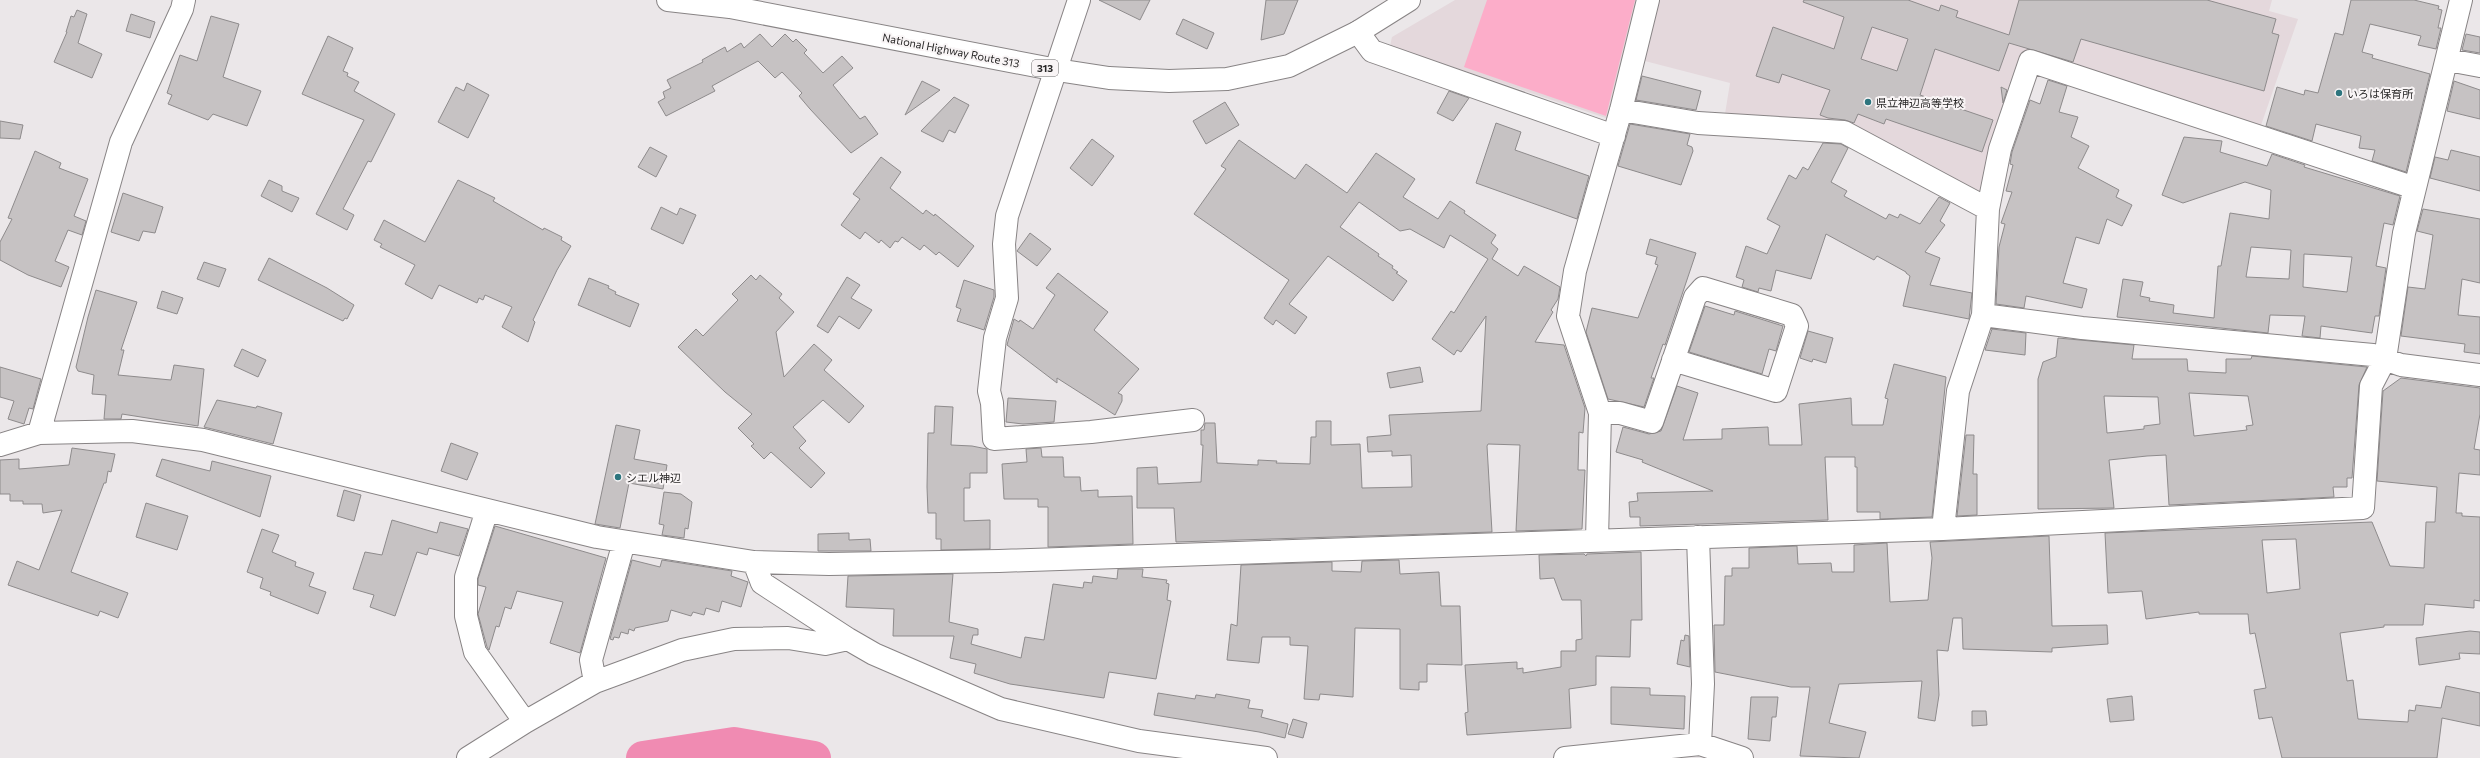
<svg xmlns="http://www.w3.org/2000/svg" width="2480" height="758" viewBox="0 0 2480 758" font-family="Commissioner,'Noto Sans JP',sans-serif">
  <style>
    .built { fill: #e4d8dc }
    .park { fill: #fcadc9 }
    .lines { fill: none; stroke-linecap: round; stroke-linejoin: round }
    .river { stroke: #f08bb2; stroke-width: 34 }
    .building { fill: #c6c2c3; stroke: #8e8b8c; fill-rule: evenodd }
    .minor-casing { stroke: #888485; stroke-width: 24 }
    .trunk-casing { stroke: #888485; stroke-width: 24 }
    .minor { stroke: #fff; stroke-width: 22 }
    .trunk { stroke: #fff; stroke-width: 22 }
    .poi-dot { fill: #2d757e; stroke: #f9f5f6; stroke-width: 1.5 }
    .labels { text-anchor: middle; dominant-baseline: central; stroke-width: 4; stroke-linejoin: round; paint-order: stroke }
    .shield { fill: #f9f5f6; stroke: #676565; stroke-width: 1 }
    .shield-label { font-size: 10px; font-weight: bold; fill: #282727 }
    .street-label { font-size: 11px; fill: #282727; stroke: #f9f5f6 }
    .poi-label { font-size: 11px; fill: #282727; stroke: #f9f5f6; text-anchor: start }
  </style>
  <rect width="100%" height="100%" fill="#ebe7e9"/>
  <path class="built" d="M1455,0H1639L1609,119L1390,46L1392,37Z
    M1655,0H2272L2269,11L2298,19L2260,128L2025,51L1990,159L1988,188L1979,194L1872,140L1724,120L1730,83L1641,60Z"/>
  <path class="park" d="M1487,0H1635L1606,116L1464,67Z"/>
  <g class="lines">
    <path class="river" d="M643,758L734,744L814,758"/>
  </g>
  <path class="building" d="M1099,0H1150L1140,20Z
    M1266,0H1298L1284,34L1261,40Z
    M1804,0H1908L1939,11L1941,5L1958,11L1956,17L2009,35L2019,0H2207L2276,19L2272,33L2279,35L2264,91L2081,39L2073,62L2009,43L1999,71L1935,49L1920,95L1993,120L1982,152L1886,119L1884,124L1858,114L1854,123L1845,120L1828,118L1820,115L1830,90L1782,74L1779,83L1756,76L1773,27L1834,49L1844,17L1803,2ZM1872,27L1908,39L1897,71L1861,59Z
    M2351,0H2414L2439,6L2438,9L2442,10L2438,28H2441L2436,49L2418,45L2421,36L2370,24L2362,52L2373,55L2372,58L2430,74L2406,172L2372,161L2375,150L2359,148L2361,136L2316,124L2312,141L2266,126L2277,87L2304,95L2305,90L2318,93L2335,33L2343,35Z
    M77,10L87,14L78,43L102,54L92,78L54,62L67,32H66L71,16L74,17Z
    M131,14L155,22L150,38L126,31Z
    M211,16L239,24L223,77L261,91L247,126L213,114L208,120L168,104L172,95L167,93L180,55L197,61Z
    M1183,19L1214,33L1207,49L1176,34Z
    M760,34L772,47L785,34L793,42L796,39L807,50L804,53L823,73L842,56L853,68L833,85L860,119L865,116L878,134L851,153L810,109L799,96L802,93L782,72L775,78L758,61L712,86L715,91L666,116L658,102L665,98L663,92L671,88L667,80L703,62L702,60L725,47L727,52L741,43L744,48Z
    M2466,34L2480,37V53L2462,50Z
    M328,36L353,48L343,71L348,73L347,76L359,82L354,91L395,114L371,162L368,161L343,209L354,215L347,230L316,214L364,120L302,94Z
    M1642,76L1701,91L1696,110L1636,100Z
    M2048,80L2067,86L2059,112L2078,117L2071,137L2089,146L2078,168L2119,190L2116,197L2132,205L2122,226L2107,219L2099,244L2076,237L2063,283L2087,289L2082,308L2026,296L2024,308L1996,304L1999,247L2005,224L2001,223L2012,192L2006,191L2013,165L2010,164L2012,152L2030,100L2040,104Z
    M922,81L940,90L905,115Z
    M2454,81L2480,90V119L2447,111Z
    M467,83L489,95L468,138L438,122L456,87L464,91Z
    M2001,87L2007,90L2003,103Z
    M1449,91L1469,98L1453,121L1437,113Z
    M954,97L969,105L955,133L949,130L943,142L921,131Z
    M1225,102L1239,125L1206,144L1193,121Z
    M0,121L23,125L20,139L0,138Z
    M1496,123L1521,132L1515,150L1589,176L1577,219L1476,183Z
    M1630,124L1690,134L1687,145L1692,147L1693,151L1681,185L1618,166Z
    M2184,137L2222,141L2220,152L2267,166L2272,154L2305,165L2304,167L2400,196L2393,225L2384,223L2376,266L2386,268L2379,316H2375L2372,333L2321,326L2320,338L2302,336L2305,316L2270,315L2268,333L2117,317L2123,279L2143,282L2140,296L2150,298L2149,301L2174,305L2173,313L2214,318L2218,266H2221L2230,213L2269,219L2271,190L2245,182L2183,203L2162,195ZM2251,247L2291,250L2289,279L2246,277ZM2304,254L2352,257L2347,292L2303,287Z
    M1092,139L1114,156L1092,186L1070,168Z
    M1239,140L1295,179L1306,164L1347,193L1376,153L1415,179L1403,197L1438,219L1450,201L1465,211L1464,213L1496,235L1491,243L1498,249L1492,259L1518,276L1524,266L1560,287L1558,299L1551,310L1553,312L1535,342L1564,345L1585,408L1583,433L1579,432L1578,470H1585L1582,529L1516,531L1520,445L1488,444L1487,446L1492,532L1176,542L1174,508H1137V468L1157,467L1158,484L1201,482L1203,445H1201V430H1204L1205,423H1215L1217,463L1258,465V460L1277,461L1276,463L1310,464L1311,437H1316V421H1331V445L1360,444L1362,488L1412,487L1411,455L1392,456V451L1368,452L1367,437L1391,435L1389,415L1481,411L1486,316L1461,352L1457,350L1454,355L1432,339L1451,311L1454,313L1488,259L1450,235L1444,248L1410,229L1400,231L1359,202L1340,227L1379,254L1378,256L1393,266L1392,268L1398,272L1396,273L1407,281L1393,301L1328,256L1289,304L1307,317L1295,334L1276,320L1273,325L1264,318L1289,280L1194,214L1226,169L1221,166Z
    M1823,143L1841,144L1848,148L1831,182L1847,191L1844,196L1886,219L1889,214L1898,218L1900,214L1920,224L1939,197L1950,203L1940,221L1945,225L1925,252L1940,258L1930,285L1972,293L1969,319L1903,306L1910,276L1906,273V272L1877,256L1874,260L1826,234L1811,279L1776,270L1771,291L1759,288L1758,292L1742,287L1744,280L1736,277L1746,246L1767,254L1780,226L1767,219L1789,175L1796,179L1803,167L1808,170Z
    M650,147L667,156L656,177L638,167Z
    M2451,150L2480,157V191L2430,178L2435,157L2448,160Z
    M35,151L61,163L59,168L88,179L74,216L86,221L82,235L68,230L55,261L69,267L61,287L28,275L0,260V242L12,219L8,218Z
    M881,157L901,172L890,188L923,214L926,210L934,216L935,214L974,246L958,267L939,252L936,255L924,245L920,250L902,237L898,242L895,241L890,248L881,240L879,243L865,232L860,239L841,225L860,199L853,194Z
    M269,180L282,186V191L299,198L292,212L261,196Z
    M458,180L495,198L493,201L543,230L544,228L562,237L561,240L571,246L557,270L533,320L535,322L528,342L502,327L512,307L485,295L483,300L479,298L477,303L439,285L432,299L405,284L415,265L380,247L382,244L374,240L384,220L425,242Z
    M123,193L163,207L155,233L143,231L139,241L111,232Z
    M661,207L677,215L680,208L696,215L683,244L651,229Z
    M2423,209L2480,219V283L2462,279L2458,315L2480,317V354L2464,352L2465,344L2401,336L2408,287L2425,289L2433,235L2417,231Z
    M1030,233L1051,249L1037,266L1017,251Z
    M1650,239L1696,253L1665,345L1663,344L1651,378H1654L1644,407L1608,399L1586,332L1592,308L1638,318L1658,265L1655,264L1657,257L1646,254Z
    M269,258L327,288L354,305L347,319L345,318L343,321L258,280Z
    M204,262L226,269L219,287L197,279Z
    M1058,273L1108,312L1094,330L1139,369L1118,393L1122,395V401L1115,415L1057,378V383L1007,345L1014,319L1019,322L1020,320L1033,329L1055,295L1046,288Z
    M751,275L756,280L760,275L782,294L779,298L794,312L776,332L784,377L814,344L832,360L824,370L864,406L849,423L823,400L793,427L806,441L799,448L825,473L811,488L771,452L764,459L751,446L754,444L738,428L752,414L725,392L678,347L696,329L703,336L738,300L732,294Z
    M847,277L860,285L851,298L872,310L859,329L839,316L828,333L817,326Z
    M589,278L609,286L608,288L616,292L615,294L639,304L630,327L578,305Z
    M964,280L994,290V297L984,330L957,321L961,309L956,307Z
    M96,290L137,302L121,350H124L118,375L171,380L174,365L204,369L198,426L122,414L121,419H104L106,395L92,394L94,375L78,371L76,367L88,317Z
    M162,291L183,298L177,314L157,308Z
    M1705,306L1734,315L1735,311L1783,326L1776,351L1769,349L1762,374L1689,352Z
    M1992,329L2026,333L2025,355L1985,350Z
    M1808,331L1833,338L1826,363L1813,359L1812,362L1800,358Z
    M2058,338L2134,345L2132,359H2187L2188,371L2226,373V359H2251L2252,356L2367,367L2359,385L2352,478H2347V487H2333L2334,497L2169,505L2166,455L2147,456L2109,460L2114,508L2038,509V379L2043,362L2056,357ZM2189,393L2248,396L2253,425L2246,426L2247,430L2194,436ZM2104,396L2158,397L2160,424L2144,426V429L2107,433Z
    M242,349L266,360L258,377L234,366Z
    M1894,364L1946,377L1932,517L1880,519V512H1857V467H1855V457H1825L1828,520L1640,526V517H1630L1629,502L1638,501L1637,493L1713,491L1642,462L1643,460L1616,452L1623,427L1649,434L1661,431L1677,386L1698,393L1683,440L1722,439V429L1768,427L1769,445H1802L1799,404L1851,398L1852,425H1883L1888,399L1885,398Z
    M0,367L41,379L33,409L29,408L24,424L8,419L14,401L0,397Z
    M1420,367L1423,382L1390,388L1387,373Z
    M2401,378L2480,388V414L2474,449L2480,450V475L2459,473L2456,513H2462V516L2480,517V601L2474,600V608L2425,604L2423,625H2384V627L2340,633L2347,681L2353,680L2358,719L2408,722L2409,710L2415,711L2416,705L2441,708L2446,686L2480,693V726L2442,718L2437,758H2282L2272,717L2259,719L2254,690L2266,688L2255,633L2250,634L2248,614H2199V612L2146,619L2142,591L2108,593L2105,533L2372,522L2390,566L2424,568L2426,522H2435L2437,487L2377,481L2383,391ZM2296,539L2300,589L2267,593L2262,540Z
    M1008,398L1056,401L1054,422L1023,424L1006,422Z
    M217,400L256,408L257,406L282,413L273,444L204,427Z
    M935,406L953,407L951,445L972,446L987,449V473H970V488H964V521L990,520V549L941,550V539H936V513H928L927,487L928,433H934Z
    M616,425L640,430L634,459L667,465L663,489L629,483L620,528L595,524Z
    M1966,435H1974L1973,474H1977V515L1957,516Z
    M451,443L478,453L467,480L441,471Z
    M72,448L115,454L111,472L108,471L106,483H104L71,572L128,593L118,618L100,611L98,616L8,585L17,561L39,570L62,510L43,513L42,504H23V501H10V494H0V460L19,459V469L69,465Z
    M1041,448L1042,457H1063L1064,477H1080L1081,491L1098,490V497L1132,496L1133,544L1048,547V507H1038V499H1004L1002,464L1027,462L1026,449Z
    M162,459L210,471L212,461L271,476L260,517L156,476Z
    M344,490L361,495L354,521L337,516Z
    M664,492L681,494L692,502L688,529L685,528L684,538L662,535L664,525L659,524Z
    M146,503L188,516L177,550L136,537Z
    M392,520L437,533L440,522L468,529L459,556L429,548L427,555L417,552L395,616L370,607L374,595L353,589L365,552L382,555Z
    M495,526L606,558L580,653L550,643L563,602L517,591L511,609L505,607L499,627L496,626L489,650L487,647L478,614L486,587L478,585V579Z
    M262,529L279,535L272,552L296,562L295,566L314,573L309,586L326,592L318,614L270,595L271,592L260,588L263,578L247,572Z
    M849,533V540L870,539L871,551H818V534Z
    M2049,536L2052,626L2107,625L2108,644L2052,648V652L1963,649L1962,618H1953L1948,651L1937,650L1939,695L1935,721L1918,718L1922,681L1839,684L1829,723L1866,732L1859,758L1800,756L1810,687H1791L1715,672L1714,625H1724L1725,576H1732V568H1749V548L1797,546L1798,564L1831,563L1832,572H1854V545L1887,543L1890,602L1928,600L1932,558L1930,542Z
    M1641,552L1642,620H1631L1630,657L1596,656V685L1569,689L1571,728L1467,735L1465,713L1468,712L1465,665L1517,662V669L1523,668V673L1561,667V651H1576V640L1582,639L1581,600H1562L1554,578L1540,579L1539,555L1584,554L1586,556L1587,554Z
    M632,560L660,567L662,560L732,571L731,576L748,582L741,607L722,601L719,612L706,608L704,615L693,612L691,616L671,610L668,621L635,628L634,631L629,629L628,634L621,632L619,638L614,637L613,640L610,639Z
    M1399,560L1400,574L1439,572L1441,606H1460L1462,665L1427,664V682H1419V690L1400,689V629L1355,628L1353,697L1320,694L1319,700L1304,699L1308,646L1290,645V637H1262L1259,663L1227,660L1231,624L1237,626L1241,565L1332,562V571L1361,572L1362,561Z
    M1118,569H1143L1142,577L1167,580L1166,583L1169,584L1167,600L1171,601L1156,679L1109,672L1104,698L1010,684L974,673L976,664L950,658L954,636H893L894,609L846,607L848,576L953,574L949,622L978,629V635H973L971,644L1021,658L1025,637L1044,640L1053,584L1083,588L1084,582L1092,583L1093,576L1117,579Z
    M2470,631L2480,632V654L2459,653L2460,659L2419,665L2416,638Z
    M1685,635L1689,636L1690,667L1677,664L1681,640L1684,641Z
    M1611,687L1650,688V695L1685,696L1684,729L1611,724Z
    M1158,693L1195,699L1196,695L1215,698L1216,694L1250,700L1248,708L1263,710L1261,717L1288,724L1285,738L1259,732L1154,715Z
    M2132,696L2134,720L2110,722L2107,699Z
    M1751,697H1778L1776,717H1772L1770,741L1748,739Z
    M1972,711H1986L1987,725L1972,726Z
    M1293,719L1307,723L1303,738L1288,734Z"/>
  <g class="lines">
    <g class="minor-casing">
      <path id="minor" d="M1079,0L1007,216L1004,244L1007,298L995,338L989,391L992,403L994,439L1091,432L1193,420
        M1358,32L1372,51L1614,136
        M2448,60L2480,66
        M1621,110L1698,123L1844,132L1988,209
        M1983,315L2082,328L2373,355L2401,365L2480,375
        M1600,413H1620L1652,422L1695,297L1703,288L1792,315L1797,326L1776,391L1673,360
        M39,433L121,142L182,9L184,0
        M0,445L39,433L132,431L203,440L597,537L754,562L829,564L999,561L1943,529L2363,508L2371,386L2385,359L2404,233L2461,0
        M487,510L466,577V616L475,652L525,722
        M1943,529L1958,391L1983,315L1988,209L2000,149L2030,61L2415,188
        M1698,537L1703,684L1700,744
        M1597,540L1600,413L1568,316L1575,271L1621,110L1648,0
        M754,562L762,583L848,639L874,654L1001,709L1139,741L1266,758
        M595,682L591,660L624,542
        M468,758L525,722L595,682L682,650L734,639L788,638L825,644L848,639
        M1565,758L1700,744L1742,758"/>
    </g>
    <g class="trunk-casing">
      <path id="trunk" d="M668,0L730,7L1057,70L1109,78L1169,81L1227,79L1289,66L1358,32L1409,0"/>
    </g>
    <use href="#minor" class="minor"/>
    <use href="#trunk" class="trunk"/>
  </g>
  <g class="poi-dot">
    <circle cx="2339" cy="93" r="4"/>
    <circle cx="1868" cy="102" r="4"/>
    <circle cx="618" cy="477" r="4"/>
  </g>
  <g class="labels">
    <rect class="shield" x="1032" y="60" width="26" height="16" rx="3"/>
    <g class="shield-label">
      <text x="1045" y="68">313</text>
    </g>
    <g class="street-label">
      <text transform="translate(951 50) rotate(11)">National Highway Route 313</text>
    </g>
    <g class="poi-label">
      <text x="2347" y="93">いろは保育所</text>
      <text x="1876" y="102">県立神辺高等学校</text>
      <text x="626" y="477">シエル神辺</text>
    </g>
  </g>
</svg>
